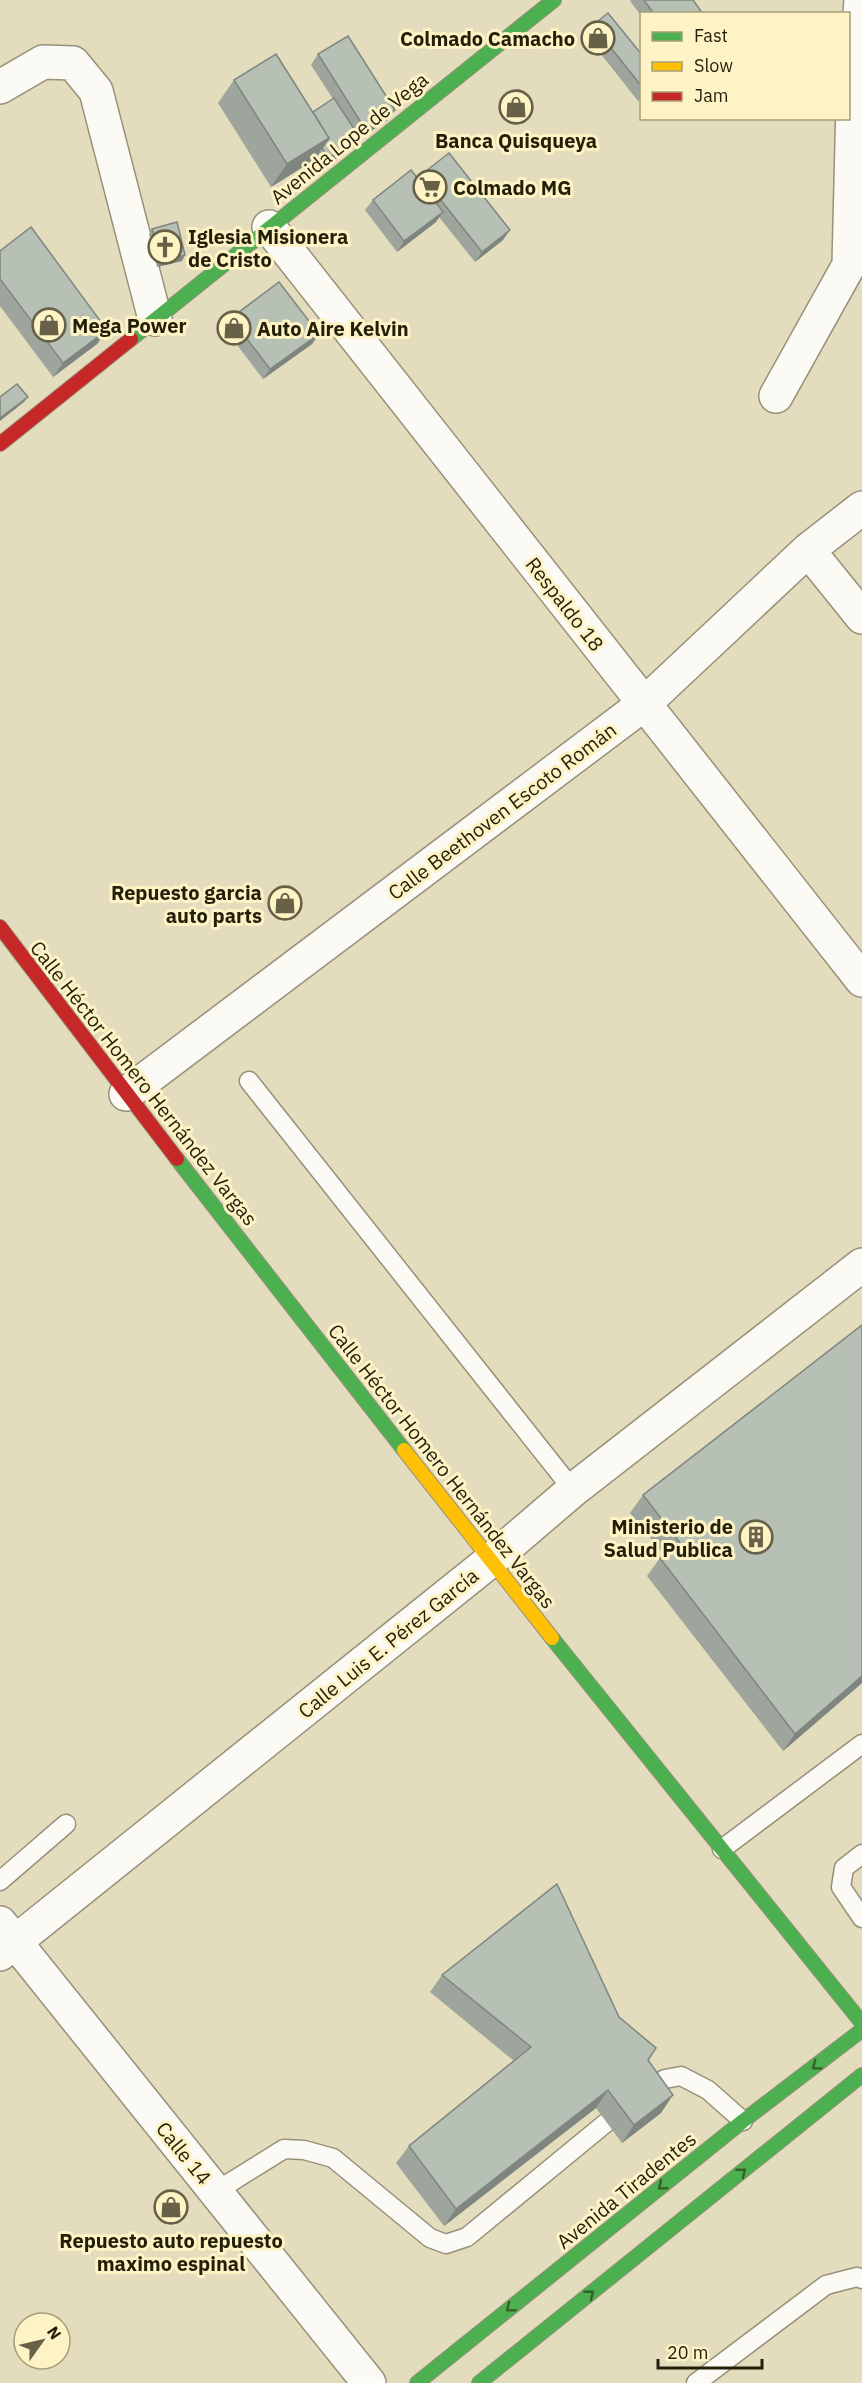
<svg xmlns="http://www.w3.org/2000/svg" width="862" height="2383" viewBox="0 0 862 2383" font-family="'IBM Plex Sans',sans-serif">
  <style>
    .lines { fill: none; stroke-linecap: round; stroke-linejoin: round }
    .lane-casing { stroke: #979179; stroke-width: 21 }
    .street-casing { stroke: #979179; stroke-width: 36 }
    .fast-casing { stroke: #979179; stroke-width: 16 }
    .slow-casing { stroke: #979179; stroke-width: 16 }
    .jam-casing { stroke: #979179; stroke-width: 16 }
    .lane { stroke: #fbfaf5; stroke-width: 18 }
    .street { stroke: #fbfaf5; stroke-width: 33 }
    .fast { stroke: #4caf50; stroke-width: 14 }
    .slow { stroke: #ffc107; stroke-width: 14 }
    .jam { stroke: #c62828; stroke-width: 14 }
    .wall { fill: #9da59c }
    .shaded-wall { fill: #7f867f }
    .building { fill: #b6c0b5; stroke: #7f867f; stroke-width: 1.5 }
    .oneway { stroke: #366029 }
    .labels { text-anchor: middle; dominant-baseline: central; stroke-width: 6; stroke-linejoin: round; paint-order: stroke }
    .poi-label { font-size: 20px; font-weight: bold; fill: #241f09; stroke: #fdf3c5; text-anchor: start }
    .street-label { font-size: 20px; fill: #241f09; stroke: #fdf3c5 }
  </style>
  <rect width="100%" height="100%" fill="#e3dcbd"/>
  <g class="lines">
    <g class="lane-casing">
      <path id="lane" d="M249,1081L573,1490
        M722,1849L862,1744
        M862,1854L844,1868L841,1887L862,1918
        M0,1881L66,1824
        M646,2091L665,2079L681,2076L708,2090L743,2121
        M215,2192L284,2149L304,2150L333,2158L430,2238L446,2244L467,2237L607,2122
        M696,2383L826,2285L857,2277L862,2279"/>
    </g>
    <g class="street-casing">
      <path id="street" d="M0,87L43,62L73,63L96,91L155,319
        M269,227L862,980
        M776,396L849,265L853,102L861,0
        M808,550L862,617
        M126,1094L644,704L808,550L862,508
        M0,1923L369,2383
        M0,1954L490,1561L573,1490L862,1265"/>
    </g>
    <g class="fast-casing">
      <path id="fast" d="M131,339L554,0
        M177,1159L404,1450
        M552,1638L862,2023
        M417,2383L743,2121L862,2030
        M479,2383L862,2075"/>
    </g>
    <g class="slow-casing">
      <path id="slow" d="M404,1450L552,1638"/>
    </g>
    <g class="jam-casing">
      <path id="jam" d="M0,444L131,339
        M0,927L177,1159"/>
    </g>
    <use href="#lane" class="lane"/>
    <use href="#street" class="street"/>
    <use href="#fast" class="fast"/>
    <use href="#slow" class="slow"/>
    <use href="#jam" class="jam"/>
  </g>
  <path class="wall" d="M631,0H693L703,14H642V17L630,1Z
    M593,25L642,55V98L638,101L586,35Z
    M318,54L388,120L360,138L353,148L322,168L315,158L314,160L271,187L218,103L234,80L313,112L333,99L311,65Z
    M509,98L531,105L527,111L517,118L505,103Z
    M421,175L503,240L475,262L439,217L436,222L397,252L365,210L373,200L418,180Z
    M152,229L182,261L157,267L149,234Z
    M0,251L107,330L97,344L53,377L0,306Z
    M231,318L319,334L312,344L263,379L224,328Z
    M862,1325V1683L783,1751L647,1576L660,1558L664,1555L630,1513L643,1495Z
    M442,1975L619,2017L648,2060L661,2113L622,2143L596,2108L444,2226L396,2163L409,2146L514,2061L430,1992Z"/>
  <path class="shaded-wall" d="M531,105L527,111L517,118L521,113Z
    M395,110L388,120L358,139L365,129Z
    M329,138L314,160L271,187L287,164Z
    M360,138L353,148L322,168L329,158Z
    M443,212L436,222L397,252L404,241Z
    M510,230L503,240L475,262L482,252Z
    M185,255L182,261L157,267L161,262Z
    M107,330L97,344L53,377L63,363Z
    M319,334L312,344L263,379L270,369Z
    M28,397L24,402L0,421V418Z
    M862,1676V1683L783,1751L795,1734Z
    M608,2090L596,2108L444,2226L456,2209Z
    M673,2095L661,2113L622,2143L634,2125Z"/>
  <path class="building" d="M644,0H693L703,14H654Z
    M608,13L642,55V87L593,25Z
    M348,36L395,110L365,129L318,54Z
    M276,54L329,138L287,164L234,80Z
    M519,90L531,105L521,113L509,98Z
    M334,98L360,138L329,158L322,148L329,138L313,112Z
    M449,153L510,230L482,252L421,175Z
    M411,170L443,212L404,241L373,200Z
    M177,222L185,255L161,262L152,229Z
    M31,227L107,330L63,363L0,279V251Z
    M279,282L319,334L270,369L231,318Z
    M17,384L28,397L0,418V397Z
    M862,1325V1676L795,1734L660,1558L681,1544L643,1495Z
    M557,1884L619,2017L656,2048L648,2060L673,2095L634,2125L608,2090L456,2209L409,2146L531,2047L442,1975Z"/>
  <defs><path id="oneway-chevron" d="M-2-3.5L2.5 0L-2 3.5" fill="none" stroke-width="1.6" stroke-linecap="round" stroke-linejoin="round" transform="scale(1.5)"/></defs>
  <g class="oneway">
    <use href="#oneway-chevron" transform="translate(816 2066) rotate(143)"/>
    <use href="#oneway-chevron" transform="translate(742 2172) rotate(-39)"/>
    <use href="#oneway-chevron" transform="translate(662 2186) rotate(141)"/>
    <use href="#oneway-chevron" transform="translate(590 2294) rotate(-39)"/>
    <use href="#oneway-chevron" transform="translate(510 2308) rotate(141)"/>
  </g>
  <defs>
    <g id="shop-ring" transform="scale(1.725)"><circle r="9.5" fill="#fdf3c5" stroke="#676148" stroke-width="1.5"/><path d="M-5-2.5h2.3a2.7 3.5 0 0 1 5.4 0H5L5.5 6h-11ZM-1.5-2.5h3a1.5 2.3 0 0 0-3 0Z" fill="#676148"/></g>
    <g id="supermarket-ring" transform="scale(1.725)"><circle r="9.5" fill="#fdf3c5" stroke="#676148" stroke-width="1.5"/><path d="M-6-5.5h2.5l.6 2H6L4.5 2H-2.5L-4.4-4H-6ZM-1.5 3.2a1.3 1.3 0 1 0 .1 0ZM3 3.2a1.3 1.3 0 1 0 .1 0Z" fill="#676148"/></g>
    <g id="church-ring" transform="scale(1.725)"><circle r="9.5" fill="#fdf3c5" stroke="#676148" stroke-width="1.5"/><path d="M-1.2-6h2.4v3.5h3.3v2.4h-3.3V6h-2.4V-.1h-3.3v-2.4h3.3Z" fill="#676148"/></g>
    <g id="building-ring" transform="scale(1.725)"><circle r="9.5" fill="#fdf3c5" stroke="#676148" stroke-width="1.5"/><path d="M-4-6H4V6H1V3H-1V6H-4ZM-2.5-4.3h1.7v1.8h-1.7ZM.8-4.3h1.7v1.8H.8ZM-2.5-1h1.7V.8h-1.7ZM.8-1h1.7V.8H.8Z" fill="#676148"/></g>
  </defs>
  <g fill-rule="evenodd">
    <use href="#shop-ring" x="598" y="38"/>
    <use href="#shop-ring" x="516" y="107"/>
    <use href="#supermarket-ring" x="430" y="187"/>
    <use href="#church-ring" x="165" y="247"/>
    <use href="#shop-ring" x="49" y="325"/>
    <use href="#shop-ring" x="234" y="328"/>
    <use href="#shop-ring" x="285" y="903"/>
    <use href="#building-ring" x="756" y="1537"/>
    <use href="#shop-ring" x="171" y="2207"/>
  </g>
  <g class="labels">
    <g class="poi-label">
      <text x="575" y="38" text-anchor="end">Colmado Camacho</text>
      <text x="516" y="140" text-anchor="middle">Banca Quisqueya</text>
      <text x="453" y="187">Colmado MG</text>
      <text x="188" y="236">Iglesia Misionera<tspan x="188" dy="23">de Cristo</tspan></text>
      <text x="72" y="325">Mega Power</text>
      <text x="257" y="328">Auto Aire Kelvin</text>
      <text x="262" y="892" text-anchor="end">Repuesto garcia<tspan x="262" dy="23">auto parts</tspan></text>
      <text x="733" y="1526" text-anchor="end">Ministerio de<tspan x="733" dy="23">Salud Publica</tspan></text>
      <text x="171" y="2240" text-anchor="middle">Repuesto auto repuesto<tspan x="171" dy="23">maximo espinal</tspan></text>
    </g>
    <g class="street-label">
      <text transform="translate(349 138) rotate(-39)">Avenida Lope de Vega</text>
      <text transform="translate(565 604) rotate(52)">Respaldo 18</text>
      <text transform="translate(502 811) rotate(-37)">Calle Beethoven Escoto Román</text>
      <text transform="translate(144 1083) rotate(52)">Calle Héctor Homero Hernández Vargas</text>
      <text transform="translate(442 1466) rotate(52)">Calle Héctor Homero Hernández Vargas</text>
      <text transform="translate(388 1643) rotate(-39)">Calle Luis E. Pérez García</text>
      <text transform="translate(184 2153) rotate(51)">Calle 14</text>
      <text transform="translate(626 2190) rotate(-39)">Avenida Tiradentes</text>
    </g>
  </g>
  <rect x="640" y="12" width="210" height="108" fill="#fdf3c5" stroke="#a69e7a" stroke-width="1.5"/>
  <rect x="652" y="32" width="30" height="9" fill="#4caf50" stroke="#a69e7a" stroke-width="1.5"/>
  <text x="694" y="42" font-size="18" fill="#241f09">Fast</text>
  <rect x="652" y="62" width="30" height="9" fill="#ffc107" stroke="#a69e7a" stroke-width="1.5"/>
  <text x="694" y="72" font-size="18" fill="#241f09">Slow</text>
  <rect x="652" y="92" width="30" height="9" fill="#c62828" stroke="#a69e7a" stroke-width="1.5"/>
  <text x="694" y="102" font-size="18" fill="#241f09">Jam</text>
  <g transform="translate(42 2341) rotate(56)"><circle r="28" fill="#fdf3c5" stroke="#a69e7a" stroke-width="1.5"/>
  <path d="M0-4.5L10 22L0 15L-10 22Z" fill="#676148"/>
  <text y="-9" font-size="16" font-weight="bold" text-anchor="middle" fill="#241f09">N</text>
  </g>
  <path d="M658 2359v9h104v-9" fill="none" stroke="#241f09" stroke-width="3"/>
  <text x="667" y="2359" font-size="18" fill="#241f09" stroke="#fdf3c5" stroke-width="4.5" paint-order="stroke">20 m</text>
</svg>
